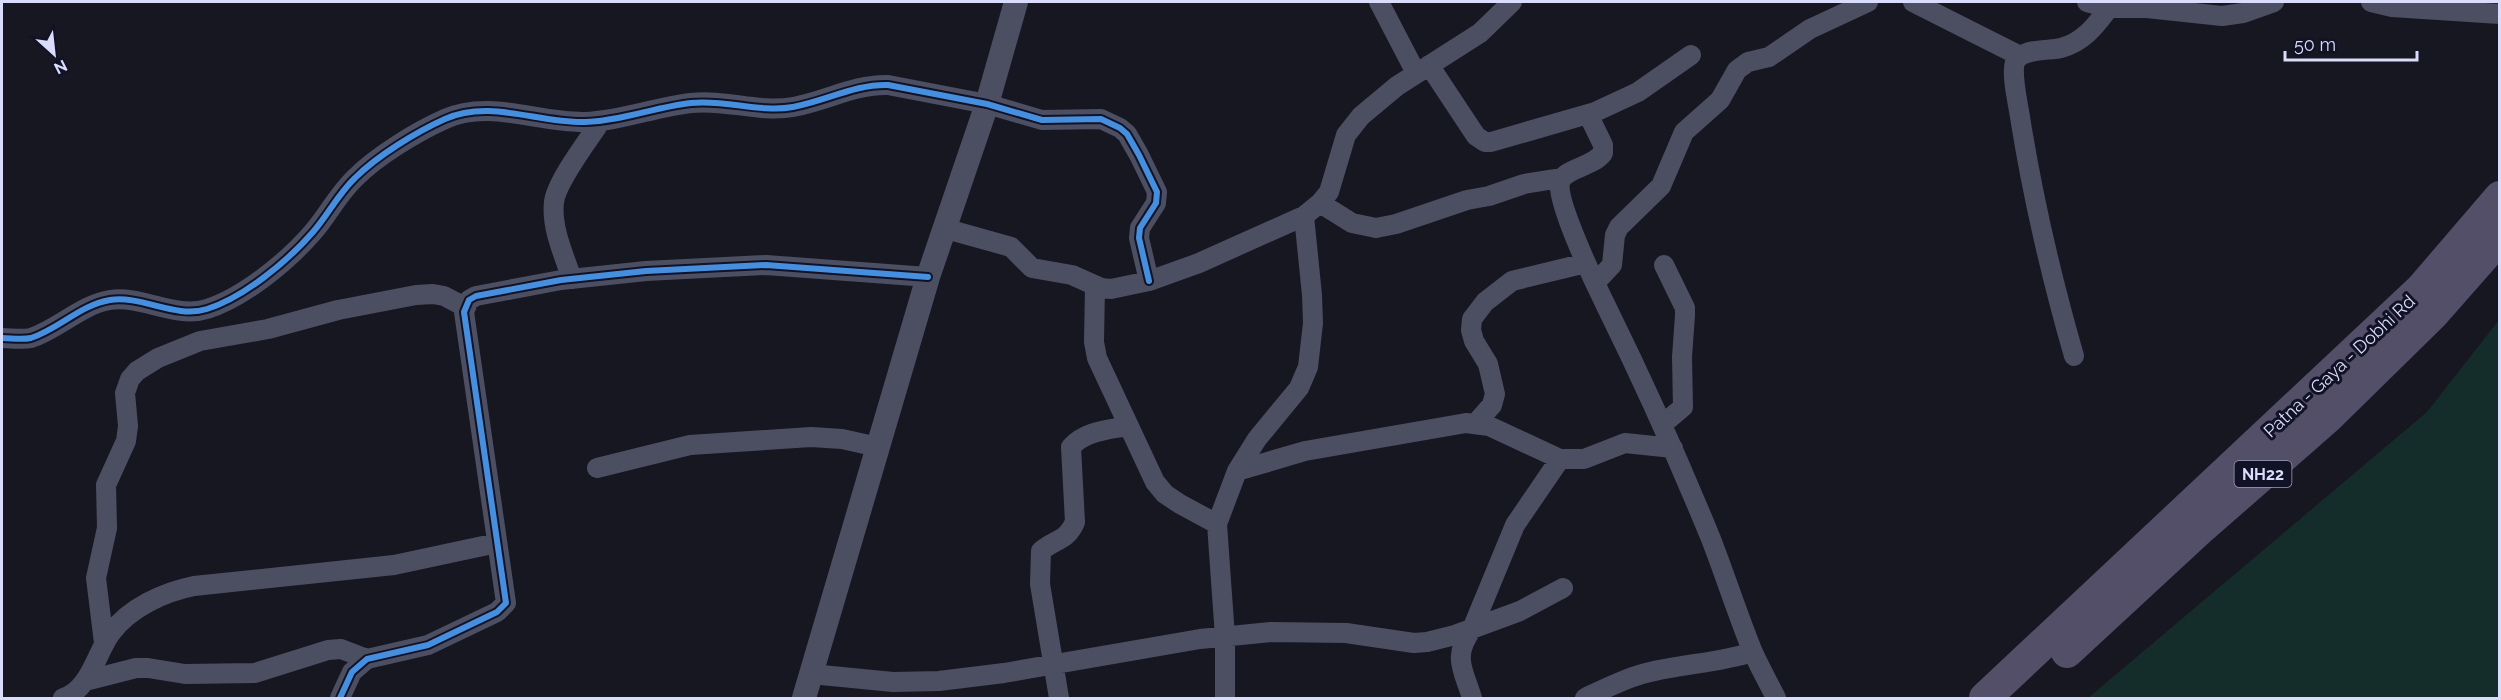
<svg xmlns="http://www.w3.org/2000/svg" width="2501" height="700" viewBox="0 0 2501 700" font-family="Raleway,sans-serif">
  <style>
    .green { fill: #152d2a }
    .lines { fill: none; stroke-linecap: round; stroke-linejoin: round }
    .minor { stroke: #4c4f62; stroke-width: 20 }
    .tertiary { stroke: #4c4f62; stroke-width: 24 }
    .primary { stroke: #534f68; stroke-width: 32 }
    .cycleway-casing { stroke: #121227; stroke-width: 10 }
    .cycleway { stroke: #468fdf; stroke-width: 6 }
    .labels { text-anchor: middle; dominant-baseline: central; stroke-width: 6; stroke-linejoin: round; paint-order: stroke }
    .shield { fill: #121227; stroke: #9e9fbc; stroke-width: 1.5 }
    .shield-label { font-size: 16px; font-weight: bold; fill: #dadcfc }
    .street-label { font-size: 18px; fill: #dadcfc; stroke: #121227 }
  </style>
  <rect width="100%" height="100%" fill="#171722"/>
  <path class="green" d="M2499,320V698H2088L2427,412Z"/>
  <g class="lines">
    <path class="minor" d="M1379,2L1416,73
      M1913,2L2020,56
      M2087,2L2109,8H2147L2222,16L2243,13L2274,2
      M2371,2L2392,7L2500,14
      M1429,65L1476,136L1485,142H1491L1595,112L1638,92L1691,55
      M1588,114L1603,145V153C1592,168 1563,168 1560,183C1556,202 1597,288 1608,310C1645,385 1679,461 1711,539C1725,575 1737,613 1752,650C1759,666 1768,682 1776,698
      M1320,203L1352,223L1376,228L1396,224L1467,200L1489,196L1524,184L1561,178
      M943,228L1011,247L1032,268L1072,275L1101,288L1111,289L1149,281L1199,263L1304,216L1320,203L1329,192L1346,135L1361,116L1397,86L1480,33L1512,2
      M572,279C564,255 551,228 554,202C556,182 589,139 601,121
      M1595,283L1612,265L1615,235L1619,227L1661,186L1684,132L1720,100L1737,70L1748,62L1769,57L1810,29L1868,2
      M1095,286L1094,342L1097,358L1155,482L1165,494L1180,504L1217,524
      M2,338C11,338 21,340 31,338C59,329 80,305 110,300C142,295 175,319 207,309C243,298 288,261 313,232C328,215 338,194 355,178C377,156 416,132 445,119C490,99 537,123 585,122C621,121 655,107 691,103C725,99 760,113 793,107C826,101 855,84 888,85L987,104L1042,120L1101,119L1120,128L1127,134L1139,155L1157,192L1156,203L1140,228L1139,238L1149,281
      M2074,356C2051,276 2033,199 2020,117C2018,103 2011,75 2015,62C2021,48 2049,51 2061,48C2084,42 2096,25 2109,8
      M1476,423L1492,405L1495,394L1488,364L1474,341L1471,330L1472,319L1485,302L1512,281L1586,263
      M1663,424L1683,407L1682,357L1685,315V308L1664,265
      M597,468L690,445L811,437L842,439L878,447
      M1237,471L1305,451L1466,423L1489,426L1560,459H1584L1625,443L1673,448
      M104,643L96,578L107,528L106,485L126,441L128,426L125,393L130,379L137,371L158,358L200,341L268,329L338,310L416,295L433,294L444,296L465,307
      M811,674L893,682L939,681L1004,673L1200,639L1271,632L1346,633L1414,643L1427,642L1455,635L1520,611L1563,588
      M85,681L136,668H148L185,674L255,673L328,650L341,649L367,659
      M63,698C90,690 96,653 111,633C129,608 164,592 194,586L394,565L497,543
      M340,698L352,672L367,659L428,645L497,612L506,603L464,312L469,300L476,296L561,280L646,271L766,265L928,277
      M1059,698L1040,584L1041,551C1055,539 1067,541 1075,522L1071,447C1085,431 1108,430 1127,426
      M1225,698V637L1217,524L1237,471L1257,439L1299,388L1308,367L1313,323L1312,295L1304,216
      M1472,698C1463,669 1452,657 1472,629L1515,525L1560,459
      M1585,698C1605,689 1625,678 1646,673C1682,664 1718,663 1753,652"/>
    <path class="tertiary" d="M804,698L928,277L987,104L1016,2"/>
    <path class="primary" d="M2067,652L2199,530L2327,418L2434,313L2500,238
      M1985,698L2421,289L2500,197"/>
    <g class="cycleway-casing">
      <path id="cycleway" d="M2,338C11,338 21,340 31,338C59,329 80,305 110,300C142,295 175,319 207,309C243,298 288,261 313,232C328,215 338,194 355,178C377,156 416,132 445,119C490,99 537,123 585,122C621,121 655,107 691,103C725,99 760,113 793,107C826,101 855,84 888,85L987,104L1042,120L1101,119L1120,128L1127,134L1139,155L1157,192L1156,203L1140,228L1139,238L1149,281
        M340,698L352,672L367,659L428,645L497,612L506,603L464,312L469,300L476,296L561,280L646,271L766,265L928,277"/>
    </g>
    <use href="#cycleway" class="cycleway"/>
  </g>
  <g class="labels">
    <rect class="shield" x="2234.5" y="461" width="57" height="26" rx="4.5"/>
    <g class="shield-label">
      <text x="2263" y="474">NH22</text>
    </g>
    <g class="street-label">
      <text transform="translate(2339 366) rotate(-43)">Patna - Gaya - Dobhi Rd</text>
    </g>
  </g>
  <rect width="2501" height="700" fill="none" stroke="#dadcfc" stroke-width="6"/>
  <g transform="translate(54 54) rotate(153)" stroke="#121227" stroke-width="4.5" paint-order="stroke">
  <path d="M0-4.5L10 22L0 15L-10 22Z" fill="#dadcfc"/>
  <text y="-9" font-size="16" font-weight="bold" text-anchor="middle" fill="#dadcfc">N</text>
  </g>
  <path d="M2285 51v9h132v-9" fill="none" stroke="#dadcfc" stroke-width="3"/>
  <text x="2294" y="51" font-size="18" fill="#dadcfc" stroke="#121227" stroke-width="4.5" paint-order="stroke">50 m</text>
</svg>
